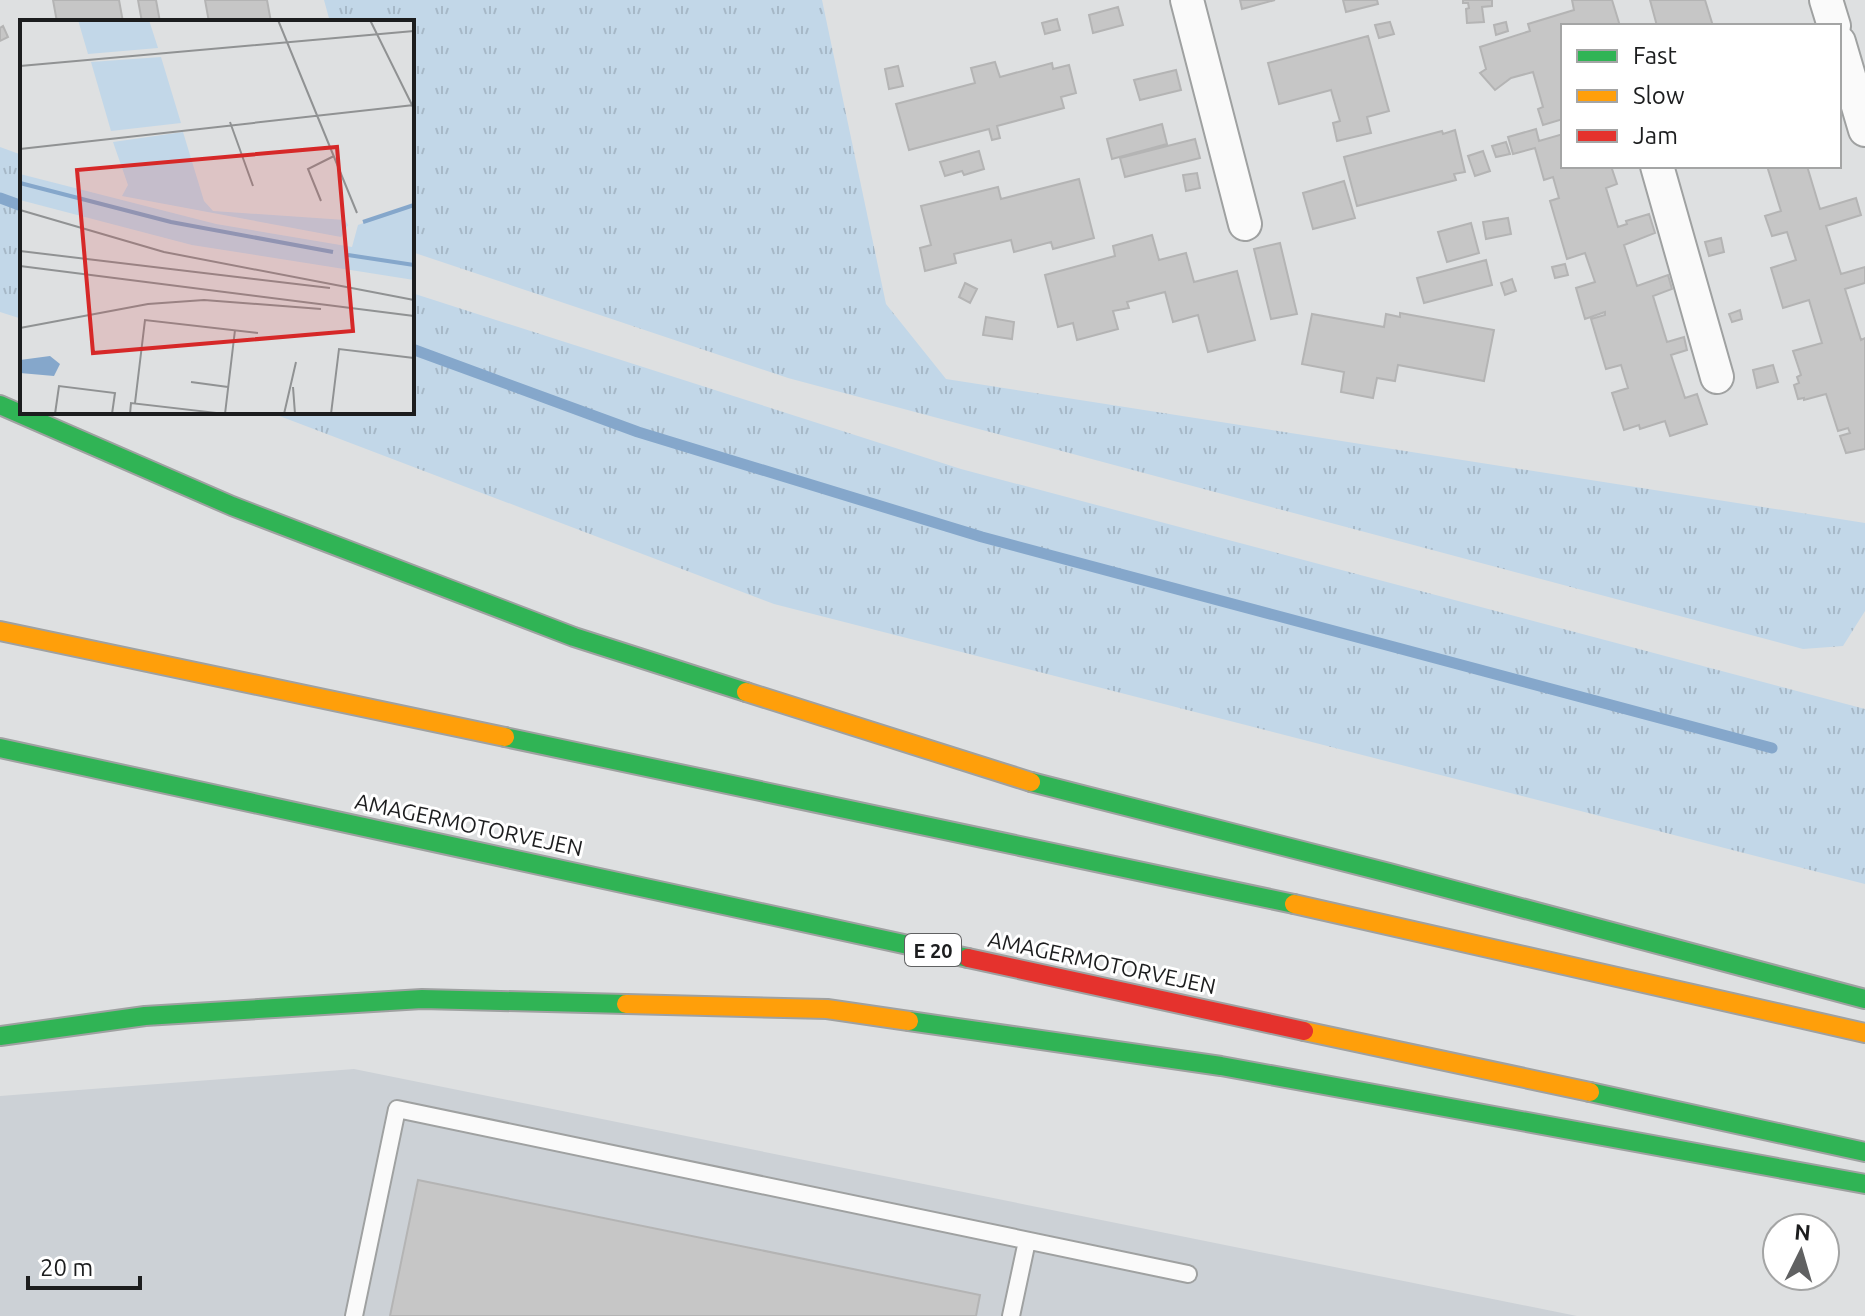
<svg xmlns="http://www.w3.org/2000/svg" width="1865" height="1316" viewBox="0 0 1865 1316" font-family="Ubuntu,sans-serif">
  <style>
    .built { fill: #ccd1d6 }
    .grass { fill: url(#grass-tufts) }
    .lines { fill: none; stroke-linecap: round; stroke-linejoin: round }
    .stream { stroke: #85a7cb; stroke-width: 11 }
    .building { fill: #c6c6c6; stroke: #b4b4b4; stroke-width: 2 }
    .lane-casing { stroke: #9fa1a1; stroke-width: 20 }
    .street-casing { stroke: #9fa1a1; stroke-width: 36 }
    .fast-casing { stroke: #9fa1a1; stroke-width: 22 }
    .slow-casing { stroke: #9fa1a1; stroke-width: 22 }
    .jam-casing { stroke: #9fa1a1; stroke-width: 22 }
    .lane { stroke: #fafafa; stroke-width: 16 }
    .street { stroke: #fafafa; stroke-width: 32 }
    .fast { stroke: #30b455; stroke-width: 18 }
    .slow { stroke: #ff9f0a; stroke-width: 18 }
    .jam { stroke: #e5322d; stroke-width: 18 }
    .labels { text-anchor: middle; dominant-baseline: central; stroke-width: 6; stroke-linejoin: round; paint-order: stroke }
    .shield { fill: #fff; stroke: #606162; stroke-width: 2 }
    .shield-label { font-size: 20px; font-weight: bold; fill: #1c1d1e }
    .street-label { font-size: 22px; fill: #1c1d1e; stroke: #fff }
    .inset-river { fill: none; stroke: #85a7cb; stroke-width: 4 }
    .inset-road { fill: none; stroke: #909293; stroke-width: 2 }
    .view { fill: #d62828; fill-opacity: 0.15; stroke: #d62828; stroke-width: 4 }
    .inset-edge { fill: none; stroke: #1c1d1e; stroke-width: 4 }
  </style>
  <defs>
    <pattern id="grass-tufts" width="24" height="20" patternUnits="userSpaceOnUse" patternTransform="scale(2)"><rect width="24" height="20" fill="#c2d7e8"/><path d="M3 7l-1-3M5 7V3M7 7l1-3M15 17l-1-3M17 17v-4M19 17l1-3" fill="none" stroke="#a6b8c7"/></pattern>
  </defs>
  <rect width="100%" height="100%" fill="#dee0e1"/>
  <path class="built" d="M354,1069L1577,1316H0V1096Z"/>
  <path class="grass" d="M324,0H822L886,304L946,379L1865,523V611L1843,646L1803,649L788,378L412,252V22H330Z
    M0,147L22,155V319L0,312Z
    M412,293L961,469L1865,709V884L774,604L269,412H412Z"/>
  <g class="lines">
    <path class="stream" d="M0,198L22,206
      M412,349L638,432L982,537L1772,748"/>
  </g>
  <path class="building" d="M53,0H119L123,22H57Z
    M138,0H156L160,22H142Z
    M205,0H267L271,22H209Z
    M1240,0H1275L1242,9Z
    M1343,0H1377L1378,4L1346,12Z
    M1463,0H1492V6L1482,7L1484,22L1467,23L1466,9L1469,8L1468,3H1463Z
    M1572,0H1612L1620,26H1563V119L1543,125L1538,109L1543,107L1533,72L1511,78L1495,90L1480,73L1486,69L1480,47L1530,31L1528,24L1574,10Z
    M1650,0H1705L1713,26H1657Z
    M1118,7L1123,25L1093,33L1089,15Z
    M1057,19L1060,30L1045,34L1042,23Z
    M1390,22L1394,34L1379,38L1375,25Z
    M1506,22L1508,31L1496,35L1494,25Z
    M3,26L8,37L0,41V28Z
    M1368,36L1389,111L1367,117L1371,133L1337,141L1333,123L1340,121L1331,90L1279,104L1268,63Z
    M995,62L1000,77L1052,63L1053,69L1069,65L1076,93L1061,97L1064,108L997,126L1000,138L992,140L989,129L909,150L896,104L975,83L971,68Z
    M898,66L903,86L889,89L885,69Z
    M1176,70L1181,90L1140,100L1134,80Z
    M1162,124L1167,144L1112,159L1107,139Z
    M1536,129L1539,141L1563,134V166H1611L1617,184L1606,188L1618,227L1627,224L1626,221L1649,214L1655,233L1624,245L1637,286L1668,275L1672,289L1653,296L1667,342L1684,337L1687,350L1671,355L1685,398L1697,394L1707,424L1670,436L1665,421L1640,429L1639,425L1624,430L1612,393L1628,388L1621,365L1606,369L1591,319L1605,315V312L1585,319L1576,288L1595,282L1585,253L1567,259L1550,201L1559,198L1553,177L1544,180L1535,148L1513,154L1508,137Z
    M1455,130L1465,172L1454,174L1456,180L1357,206L1344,157L1442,131L1443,134Z
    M1195,139L1200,158L1125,177L1120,158Z
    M1506,142L1510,154L1496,157L1492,146Z
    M979,151L984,169L964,175L962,171L945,176L940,162Z
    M1483,151L1490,171L1475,176L1468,156Z
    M1767,166H1807L1820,209L1856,198L1861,215L1826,226L1841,274L1865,267V283L1845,289L1861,340L1865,338V449L1846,453L1840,436L1850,433L1848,428L1838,431L1826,394L1804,400V398L1798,399L1794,385L1799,383L1797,377L1801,375L1793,351L1822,343L1809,300L1783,308L1771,268L1796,260L1787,232L1772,236L1765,216L1781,211Z
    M1197,173L1200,188L1186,191L1183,175Z
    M1079,179L1094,238L1053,249L1051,242L1014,252L1011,240L954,254L956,263L925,271L920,248L931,245L921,206L998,187L1001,199Z
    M1344,181L1355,218L1313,229L1303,193Z
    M1508,218L1511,234L1486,239L1483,222Z
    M1471,223L1479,253L1447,262L1438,232Z
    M1152,235L1159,260L1186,253L1194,282L1237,271L1255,340L1208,352L1198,315L1173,322L1165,292L1127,302L1129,308L1113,311L1118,329L1077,340L1073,323L1058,327L1045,275L1115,256L1113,246Z
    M1721,238L1724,252L1709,256L1705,242Z
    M1280,243L1297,314L1271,319L1254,249Z
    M1486,260L1492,285L1424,303L1417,278Z
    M1565,264L1568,275L1555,278L1552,267Z
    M1512,279L1516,291L1505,295L1501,283Z
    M965,283L977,289L970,303L959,297Z
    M1740,310L1742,319L1732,322L1729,314Z
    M1400,313L1494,330L1484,381L1398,365L1395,381L1377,378L1373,398L1341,392L1344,372L1302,364L1312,314L1384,327L1386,314L1400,317Z
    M986,317L1014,322L1012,339L983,335Z
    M1773,365L1778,382L1757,388L1753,370Z
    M418,1180L980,1295L976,1316H390Z"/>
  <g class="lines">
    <g class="lane-casing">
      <path id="lane" d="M354,1316L397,1109L1188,1274
        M1011,1316L1027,1241"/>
    </g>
    <g class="street-casing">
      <path id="street" d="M1187,0L1245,224
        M1826,0L1834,26
        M1839,42L1865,130
        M1657,166L1717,377"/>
    </g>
    <g class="fast-casing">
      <path id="fast" d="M0,405L232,506L574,637L746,692
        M505,737L1294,904
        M0,748L968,958
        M1031,782L1389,873L1865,999
        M909,1021L1221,1066L1865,1184
        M0,1036L145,1016L422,999L626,1004
        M1590,1092L1865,1152"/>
    </g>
    <g class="slow-casing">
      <path id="slow" d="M0,631L505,737
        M746,692L1031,782
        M1294,904L1865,1033
        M626,1004L827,1009L909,1021
        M1304,1031L1590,1092"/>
    </g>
    <g class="jam-casing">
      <path id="jam" d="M968,958L1304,1031"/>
    </g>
    <use href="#lane" class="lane"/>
    <use href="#street" class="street"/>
    <use href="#fast" class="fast"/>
    <use href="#slow" class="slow"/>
    <use href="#jam" class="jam"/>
  </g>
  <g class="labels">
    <rect class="shield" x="905" y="934" width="56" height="32" rx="6"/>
    <g class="shield-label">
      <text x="933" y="950">E 20</text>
    </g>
    <g class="street-label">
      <text transform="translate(469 824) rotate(12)">AMAGERMOTORVEJEN</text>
      <text transform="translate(1102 962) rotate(12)">AMAGERMOTORVEJEN</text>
    </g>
  </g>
  <g transform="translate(20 20)">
    <rect width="394" height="394" fill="#dee0e1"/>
    <path d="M58,0H129L138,28L68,34ZM141,37L161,103L91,111L71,42ZM163,112L184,181L193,191L325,200L328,205L321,217L102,176L108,165L93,122ZM0,154L196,204L332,227L338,205L394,184V260L172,225L0,180Z" fill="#c2d7e8"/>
    <path d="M30,336L40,344L34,356L0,353V340Z" fill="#85a7cb"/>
    <path class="inset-river" d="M0,163L151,202L313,232M343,202L394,185M328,235L394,245"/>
    <path class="inset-road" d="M258,0L337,193M350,0L394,89M0,46L394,11M210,102L233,166M0,129L394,85M301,181L288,149L314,136M0,190L144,232L394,280M0,231L310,268M0,246L394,296M0,308L128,284L184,280L301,289M171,362L208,367M273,367L275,394M115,383L125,300L238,313M35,394L39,366L95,373L92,394M110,394L111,383L205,394L215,310M264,394L276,342M311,394L319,329L394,338"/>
    <path class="view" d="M317,127L333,311L73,333L57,150Z"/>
    <rect width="394" height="394" class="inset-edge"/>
  </g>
  <rect x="1561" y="24" width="280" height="144" fill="#ffffff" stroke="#a4a5a5" stroke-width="2"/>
  <rect x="1577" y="50" width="40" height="12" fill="#30b455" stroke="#a4a5a5" stroke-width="2"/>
  <text x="1633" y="64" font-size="24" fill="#1c1d1e">Fast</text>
  <rect x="1577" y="90" width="40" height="12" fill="#ff9f0a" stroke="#a4a5a5" stroke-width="2"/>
  <text x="1633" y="104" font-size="24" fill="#1c1d1e">Slow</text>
  <rect x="1577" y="130" width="40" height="12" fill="#e5322d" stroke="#a4a5a5" stroke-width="2"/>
  <text x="1633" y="144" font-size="24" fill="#1c1d1e">Jam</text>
  <g transform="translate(1801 1252) rotate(5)"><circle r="38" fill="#ffffff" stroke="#a4a5a5" stroke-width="2"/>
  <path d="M0-6L14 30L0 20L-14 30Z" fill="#606162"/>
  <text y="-12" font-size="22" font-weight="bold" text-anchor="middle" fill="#1c1d1e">N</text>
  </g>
  <path d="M28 1276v12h112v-12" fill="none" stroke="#1c1d1e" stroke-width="4"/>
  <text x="40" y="1276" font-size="24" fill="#1c1d1e" stroke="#ffffff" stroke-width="6" paint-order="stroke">20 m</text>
</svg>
